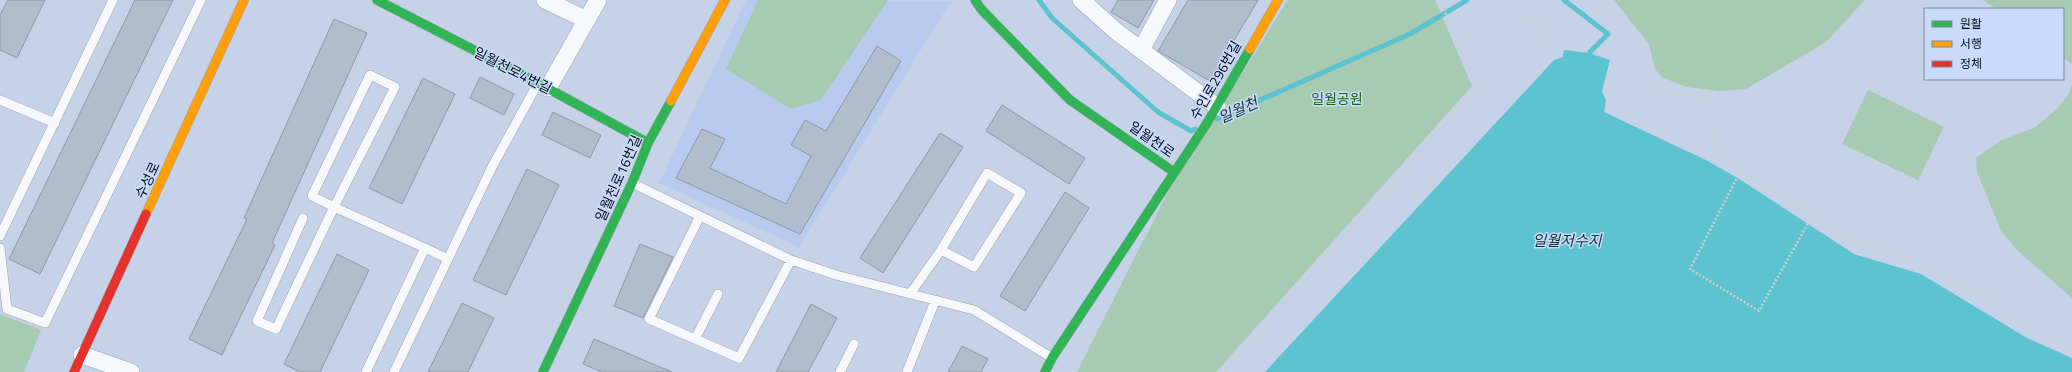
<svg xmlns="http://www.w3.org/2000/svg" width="2072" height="372" viewBox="0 0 2072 372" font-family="'Titillium Web','Noto Sans KR',sans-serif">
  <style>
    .built { fill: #b8cbee }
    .green { fill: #a7cab3 }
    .water { fill: #5ec3d0 }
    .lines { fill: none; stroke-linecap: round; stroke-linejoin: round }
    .stream { stroke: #5ec3d0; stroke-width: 5 }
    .building { fill: #b0bdcc; stroke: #8d99a8 }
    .lane-casing { stroke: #9aa3b3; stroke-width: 10 }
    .street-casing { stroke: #9aa3b3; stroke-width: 18 }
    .fast-casing { stroke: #9aa3b3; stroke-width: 10 }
    .slow-casing { stroke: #9aa3b3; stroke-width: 10 }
    .jam-casing { stroke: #9aa3b3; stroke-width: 10 }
    .path { stroke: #cccfd6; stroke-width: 2.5; stroke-dasharray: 2 2; stroke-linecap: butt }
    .lane { stroke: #f6f8fb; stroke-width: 9 }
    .street { stroke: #f6f8fb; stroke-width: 17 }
    .fast { stroke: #30b455; stroke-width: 9 }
    .slow { stroke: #ff9f0a; stroke-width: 9 }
    .jam { stroke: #e5322d; stroke-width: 9 }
    .labels { text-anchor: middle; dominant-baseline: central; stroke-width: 3; stroke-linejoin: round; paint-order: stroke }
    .street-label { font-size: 14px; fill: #050b18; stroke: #c9dbfb }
    .park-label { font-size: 14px; fill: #14680d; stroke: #c9dbfb }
    .water-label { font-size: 15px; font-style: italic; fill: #182f30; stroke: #c9dbfb }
  </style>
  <rect width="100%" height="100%" fill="#c6d2e7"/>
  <path class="built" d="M746,0L951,1L799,247L659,183Z"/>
  <path class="green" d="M758,0H888L821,100L791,109L726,69Z
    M1288,0H1435L1472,86L1216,372H1077L1169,190Z
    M1614,0H1865L1826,42L1746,89L1719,91L1686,87L1662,77L1655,69L1649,44Z
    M1983,0H2072V64L2063,57V9H1996Z
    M2072,84V298L2018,251L2001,231L1977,172L1976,158L2002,140L2034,128L2058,108L2069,94Z
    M1868,90L1944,127L1918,180L1842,144Z
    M0,314L41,330L24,372H0Z"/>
  <path class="water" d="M1564,50L1589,53L1610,60L1602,91L1606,100L1604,112L1708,161L1744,182L1854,254L1921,274L2027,338L2072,358V372H1265L1554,60L1563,57Z"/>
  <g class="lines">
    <path class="stream" d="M1039,0L1052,18L1158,112L1191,131L1195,129
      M1564,0L1608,34L1589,53
      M1217,119L1410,34L1467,0"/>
  </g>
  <path class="building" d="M8,0H45L17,58L0,50V15Z
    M135,0H173L40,274L9,259Z
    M1118,0H1154L1138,28L1111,12Z
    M1188,0H1258L1210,81L1158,51Z
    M334,19L367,33L272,243L275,245L222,355L189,339L247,219L244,218Z
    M877,46L901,61L800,234L676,178L702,129L725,139L710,168L786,204L811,156L791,145L805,120L826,131Z
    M480,77L514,94L504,115L470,98Z
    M423,78L455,94L402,204L369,188Z
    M1002,105L1085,158L1069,184L986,131Z
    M553,112L601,135L590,158L542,135Z
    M940,133L963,147L883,273L860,258Z
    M527,169L559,185L506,295L473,280Z
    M1065,192L1089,208L1025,311L1000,296Z
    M640,244L673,257L643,318L614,306Z
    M337,254L369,270L320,372H300L284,364Z
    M462,303L494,318L468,372H428Z
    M811,304L837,318L808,372H776Z
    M594,339L672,372H602L583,364Z
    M962,346L988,359L981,372H948Z"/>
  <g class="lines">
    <g class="lane-casing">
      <path id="lane" d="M0,100L55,123
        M632,183L791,260L836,275L974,310L1052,358
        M700,216L649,319L739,358L791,260
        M303,218L257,321L276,329L334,207L312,196L370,75L395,87L334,207L425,248
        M0,236L113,0
        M0,248L7,309L45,323L201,0
        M910,294L941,250L987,173L1021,193L974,267L941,250
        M695,339L718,294
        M366,372L425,248L448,259
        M394,372L492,167L538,83
        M840,372L854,344
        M907,372L935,301"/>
    </g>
    <g class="street-casing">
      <path id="street" d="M545,0L587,20
        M1081,0L1117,32L1217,107
        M1141,50L1168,0
        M548,88L598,0
        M82,355L131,372"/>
    </g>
    <g class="fast-casing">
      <path id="fast" d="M377,0L538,83L648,143
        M975,0L981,9L1070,100L1174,172
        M543,372L632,183L648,143L671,101
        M1045,372L1052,358L1207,123L1250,49"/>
    </g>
    <g class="slow-casing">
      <path id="slow" d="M1250,49L1278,0
        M671,101L725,0
        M146,214L244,0"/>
    </g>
    <g class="jam-casing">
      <path id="jam" d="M74,372L146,214"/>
    </g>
    <path class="path" d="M1606,0L1630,31L1654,81L1668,90L1688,96L1719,97L1715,106L1713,149L1740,172L1862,246L1929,265L2050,338L2072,349
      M1457,41C1468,35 1481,26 1493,23C1517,16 1556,18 1540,53
      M1477,88L1485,99L1487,111
      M1740,172L1690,269L1759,311L1812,216
      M1224,372L1477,88L1440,0"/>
    <use href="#lane" class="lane"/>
    <use href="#street" class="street"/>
    <use href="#fast" class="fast"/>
    <use href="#slow" class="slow"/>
    <use href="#jam" class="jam"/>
  </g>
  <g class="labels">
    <g class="street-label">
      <text transform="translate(513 70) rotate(27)">일월천로4번길</text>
      <text transform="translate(1215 80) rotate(-60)">수인로296번길</text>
      <text transform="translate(1152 139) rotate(35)">일월천로</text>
      <text transform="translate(618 178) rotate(-66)">일월천로16번길</text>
      <text transform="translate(147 180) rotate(-65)">수성로</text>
    </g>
    <g class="park-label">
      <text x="1337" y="98">일월공원</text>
    </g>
    <g class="water-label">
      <text transform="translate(1238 110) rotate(-24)">일월천</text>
      <text x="1567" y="240">일월저수지</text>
    </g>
  </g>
  <rect x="1924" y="8" width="140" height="72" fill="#c9dbfb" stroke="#7b88a0"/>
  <rect x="1932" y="21" width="20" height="6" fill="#30b455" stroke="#7b88a0"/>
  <text x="1960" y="28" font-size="12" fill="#050b18">원활</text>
  <rect x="1932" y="41" width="20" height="6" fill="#ff9f0a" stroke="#7b88a0"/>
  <text x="1960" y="48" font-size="12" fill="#050b18">서행</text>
  <rect x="1932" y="61" width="20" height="6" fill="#e5322d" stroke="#7b88a0"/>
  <text x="1960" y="68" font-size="12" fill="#050b18">정체</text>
</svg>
